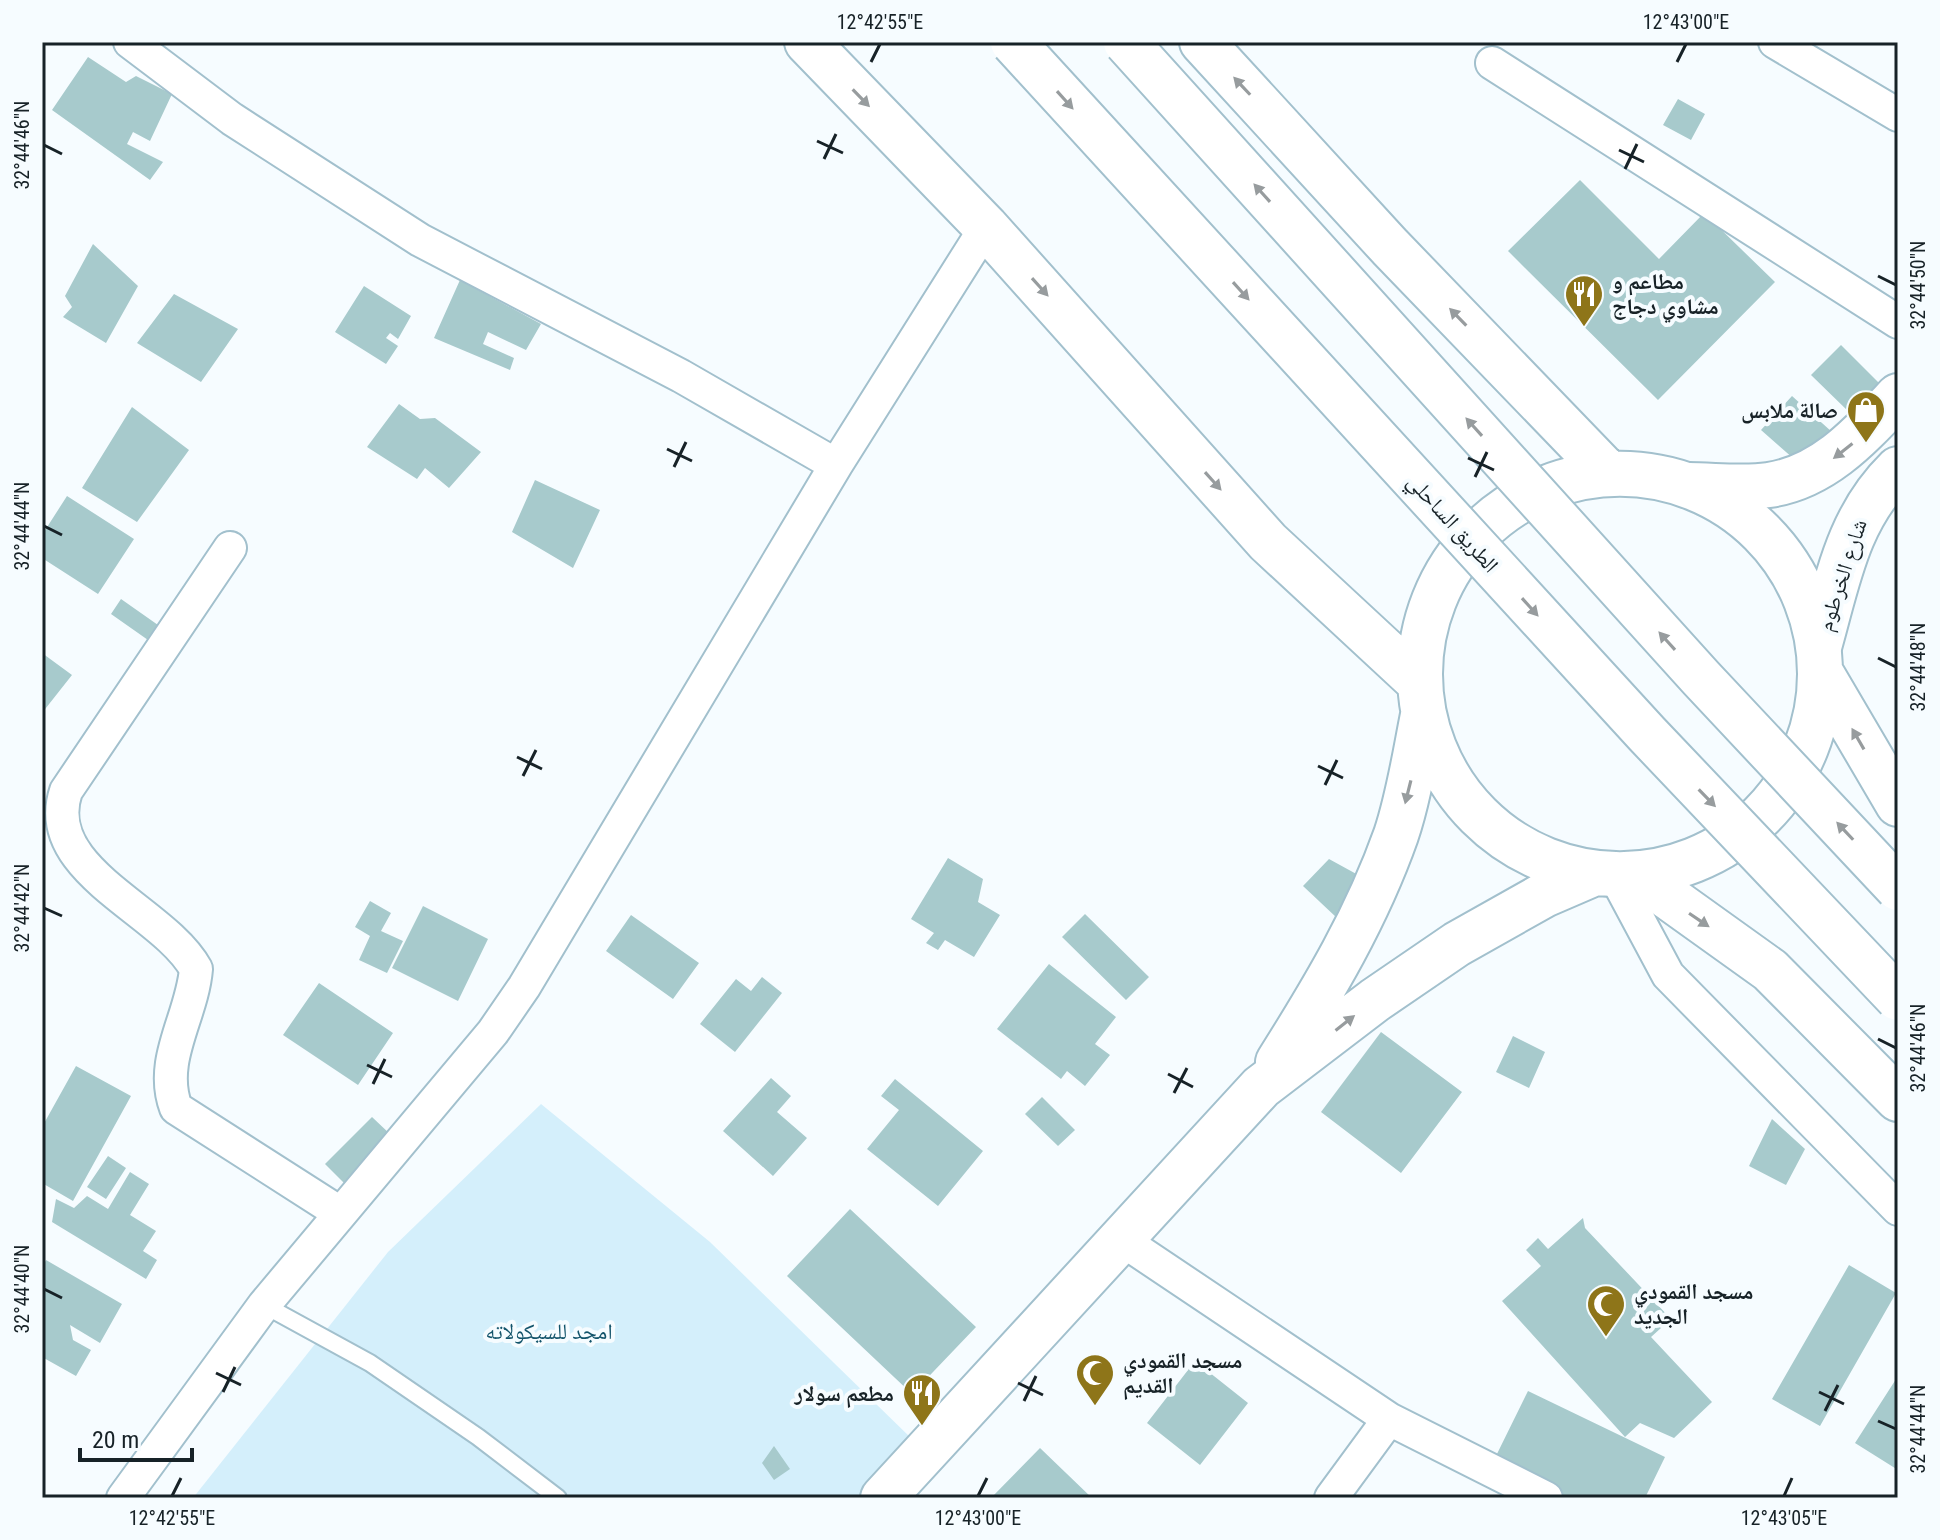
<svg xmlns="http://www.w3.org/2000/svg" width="1940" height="1540" viewBox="0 0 1940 1540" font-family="'Roboto Condensed','Noto Naskh Arabic',sans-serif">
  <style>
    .green { fill: #d4effb }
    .building { fill: #a7cacc }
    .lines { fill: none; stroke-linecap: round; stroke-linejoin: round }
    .service-casing { stroke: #a2c0cd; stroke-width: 20 }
    .minor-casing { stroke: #a2c0cd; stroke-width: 36 }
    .primary-casing { stroke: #a2c0cd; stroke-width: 48 }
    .trunk-casing { stroke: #a2c0cd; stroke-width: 48 }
    .service { stroke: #fff; stroke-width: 16 }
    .minor { stroke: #fff; stroke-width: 32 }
    .primary { stroke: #fff; stroke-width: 44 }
    .trunk { stroke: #fff; stroke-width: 44 }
    .trunk-bridge-casing { stroke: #a2c0cd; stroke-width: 48; stroke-linecap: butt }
    .trunk-bridge { stroke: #fff; stroke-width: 44 }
    .oneway { fill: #979c9e }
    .ticks { fill: none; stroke: #172227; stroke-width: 3 }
    .labels { text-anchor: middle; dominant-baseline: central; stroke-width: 8; stroke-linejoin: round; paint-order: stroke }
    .poi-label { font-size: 22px; font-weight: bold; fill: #172227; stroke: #f6fcff; text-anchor: start }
    .street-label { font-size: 22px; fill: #172227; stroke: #f6fcff }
    .park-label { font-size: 22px; fill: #13546b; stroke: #f6fcff }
    .neatline { fill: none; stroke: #172227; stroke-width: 3 }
    .ticks-label { font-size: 20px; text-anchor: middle; fill: #172227 }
  </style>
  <rect width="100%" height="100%" fill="#f6fcff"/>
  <path class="green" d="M541,1104L710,1242L913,1440L856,1498H193L388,1252Z"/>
  <path class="building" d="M88,57L126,82L136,76L172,94L150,141L133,132L127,144L163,162L150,180L52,110Z
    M1678,99L1705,114L1691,140L1663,125Z
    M1580,180L1659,259L1704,213L1775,282L1658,400L1508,251Z
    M93,244L138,286L106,343L63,317L72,307L65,296Z
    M460,280L541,324L526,350L488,332L483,344L514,358L510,370L434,338Z
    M364,286L411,316L398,339L390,333L386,338L398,346L386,364L335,332Z
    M174,294L238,329L201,382L137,343Z
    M1841,345L1879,383L1850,413L1811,375Z
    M1792,396L1832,432L1802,466L1761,430Z
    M399,404L420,419L435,418L481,452L449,488L425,468L417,479L367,447Z
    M132,407L189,450L137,522L82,488Z
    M535,480L600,510L573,568L512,532Z
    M67,496L134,539L98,594L42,558V535Z
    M121,599L158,625L148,640L111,614Z
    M42,653L72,675L42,713Z
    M948,858L983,879L978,902L1000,915L974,957L945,940L938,950L926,943L934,933L911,919Z
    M1329,859L1360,876L1337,918L1303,886Z
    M370,901L391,913L381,931L403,941L387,973L359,960L370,936L355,927Z
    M423,906L488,939L458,1001L392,968Z
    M1085,914L1149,977L1126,1000L1062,937Z
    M631,915L699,963L673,999L606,951Z
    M1049,964L1116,1017L1095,1044L1110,1055L1085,1086L1067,1071L1061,1079L997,1029Z
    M762,977L782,993L735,1052L700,1024L736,979L751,991Z
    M319,983L393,1033L358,1085L283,1035Z
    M1381,1032L1462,1092L1401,1173L1321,1112Z
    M1513,1036L1545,1052L1529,1088L1496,1072Z
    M76,1066L131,1096L73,1201L42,1183V1127Z
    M771,1078L791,1096L777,1112L807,1138L773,1176L723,1131Z
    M895,1079L983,1151L938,1206L867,1149L899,1110L881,1096Z
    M1042,1097L1075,1130L1058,1146L1025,1114Z
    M372,1117L391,1135L344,1183L325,1164Z
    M1772,1119L1805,1149L1786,1185L1749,1166Z
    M108,1156L126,1168L106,1199L87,1187Z
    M130,1172L149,1184L130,1215L156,1231L143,1251L157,1260L146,1279L52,1222L56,1199L74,1208L87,1196L108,1209Z
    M850,1209L976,1327L912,1394L787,1276Z
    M1583,1218L1585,1228L1671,1319L1651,1337L1712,1402L1674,1438L1640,1423L1625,1437L1502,1301L1541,1266L1526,1250L1538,1238L1548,1249Z
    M46,1260L122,1304L100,1343L70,1325L73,1340L91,1350L76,1376L42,1357V1268Z
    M1849,1265L1896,1293L1820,1426L1772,1399Z
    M1195,1361L1248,1403L1200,1465L1147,1423Z
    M1898,1376V1470L1855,1443Z
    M1528,1391L1665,1457L1645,1498H1567L1493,1462Z
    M774,1446L790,1469L774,1480L762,1463Z
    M1040,1448L1092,1498H991Z"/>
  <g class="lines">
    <g class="service-casing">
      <path id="service" d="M264,1305L370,1363L478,1437L558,1498"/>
    </g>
    <g class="minor-casing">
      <path id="minor" d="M130,42L232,119L420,240L681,376L836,465
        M1775,42L1898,115
        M1492,63L1898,322
        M230,548L66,791C39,871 164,910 196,969C192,1017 158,1060 176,1108L340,1213
        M1614,874L1668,975L1898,1209
        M1122,1240L1389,1419L1546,1498
        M123,1498L264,1305L493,1032L524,987L836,465L986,227
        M1331,1498L1389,1419"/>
    </g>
    <g class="primary-casing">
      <path id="primary" d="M1688,485C1714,485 1743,489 1769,485C1824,477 1861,435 1898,396
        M1819,647C1838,580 1847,519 1898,469"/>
    </g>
    <g class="trunk-casing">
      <path id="trunk" d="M807,42L986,227L1268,542L1419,682
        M1202,42L1390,247L1609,474
        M1420 674a200 200 0 1 1 400 0a200 200 0 1 1-400 0Z
        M1821,673L1898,804
        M1636,874L1770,970L1898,1099
        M1278,1062C1324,989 1367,917 1396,835C1409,796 1415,755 1423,715
        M883,1498L1261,1087L1375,1000L1457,944L1544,895L1595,873"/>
    </g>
    <use href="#service" class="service"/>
    <use href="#minor" class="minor"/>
    <use href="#primary" class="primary"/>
    <use href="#trunk" class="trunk"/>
    <g class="trunk-bridge-casing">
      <path id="trunk-bridge" d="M1013,42L1647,734L1898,998
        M1126,42L1701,678L1898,888"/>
    </g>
    <use href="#trunk-bridge" class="trunk-bridge"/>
  </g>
  <defs><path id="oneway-solid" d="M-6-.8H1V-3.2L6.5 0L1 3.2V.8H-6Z" transform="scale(2)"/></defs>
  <g class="oneway">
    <use href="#oneway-solid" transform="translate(1242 86) rotate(-133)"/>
    <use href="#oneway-solid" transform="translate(861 98) rotate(46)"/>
    <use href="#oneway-solid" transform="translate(1065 100) rotate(48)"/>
    <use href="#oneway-solid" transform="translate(1262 193) rotate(-132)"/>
    <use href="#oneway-solid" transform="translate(1040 287) rotate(48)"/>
    <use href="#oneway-solid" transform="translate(1241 291) rotate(48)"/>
    <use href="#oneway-solid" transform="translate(1458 317) rotate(-134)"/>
    <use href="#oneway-solid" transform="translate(1474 427) rotate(-132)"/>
    <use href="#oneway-solid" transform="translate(1843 451) rotate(142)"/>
    <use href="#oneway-solid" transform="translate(1213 481) rotate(48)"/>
    <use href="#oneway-solid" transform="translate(1530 607) rotate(48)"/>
    <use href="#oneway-solid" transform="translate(1667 641) rotate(-132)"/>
    <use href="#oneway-solid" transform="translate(1858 739) rotate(-120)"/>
    <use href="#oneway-solid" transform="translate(1408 792) rotate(104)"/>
    <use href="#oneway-solid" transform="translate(1707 798) rotate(46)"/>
    <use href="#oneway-solid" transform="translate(1845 831) rotate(-133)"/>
    <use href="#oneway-solid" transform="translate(1699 920) rotate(34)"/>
    <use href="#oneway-solid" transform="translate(1345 1023) rotate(-38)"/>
  </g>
  <path class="ticks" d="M871,62L880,44M1677,62L1686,44M817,141L843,153M44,145L62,154M1619,150L1644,162M824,159L836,134M1625,169L1637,144M1878,276L1896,285M667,449L692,461M1468,458L1494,470M674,467L686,442M1475,477L1487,452M44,526L62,535M1878,658L1896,667M517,757L542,769M1318,766L1343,778M523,776L536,750M1325,785L1337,760M44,908L62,916M1878,1039L1896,1048M367,1065L392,1077M1168,1074L1193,1087M373,1084L385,1059M1174,1093L1187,1068M44,1289L62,1298M216,1373L241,1385M1018,1383L1043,1395M223,1392L235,1367M1819,1392L1844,1404M1024,1401L1036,1376M1825,1411L1838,1385M1878,1421L1896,1429M172,1496L181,1478M978,1496L987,1478M1784,1496L1792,1478"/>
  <defs>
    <g id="restaurant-pin" transform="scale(2)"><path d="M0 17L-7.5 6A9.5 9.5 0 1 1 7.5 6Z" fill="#8e7519" stroke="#f6fcff"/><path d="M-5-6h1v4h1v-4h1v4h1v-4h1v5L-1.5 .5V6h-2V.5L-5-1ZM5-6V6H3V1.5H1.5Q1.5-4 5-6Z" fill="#fff"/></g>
    <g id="shop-pin" transform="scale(2)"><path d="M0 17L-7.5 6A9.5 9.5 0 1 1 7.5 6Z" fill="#8e7519" stroke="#f6fcff"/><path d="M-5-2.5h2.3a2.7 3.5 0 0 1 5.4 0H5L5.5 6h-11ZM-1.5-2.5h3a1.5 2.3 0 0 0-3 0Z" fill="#fff"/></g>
    <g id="mosque-pin" transform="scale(2)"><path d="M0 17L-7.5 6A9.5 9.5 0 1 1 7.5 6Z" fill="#8e7519" stroke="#f6fcff"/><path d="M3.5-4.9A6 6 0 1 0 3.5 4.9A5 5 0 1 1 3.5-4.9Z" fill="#fff"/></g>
  </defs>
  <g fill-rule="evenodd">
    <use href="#restaurant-pin" x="1584" y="294"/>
    <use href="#shop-pin" x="1866" y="410"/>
    <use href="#mosque-pin" x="1606" y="1304"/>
    <use href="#mosque-pin" x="1095" y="1373"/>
    <use href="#restaurant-pin" x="922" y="1393"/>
  </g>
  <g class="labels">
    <g class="poi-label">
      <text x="1612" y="281">مطاعم و<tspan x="1612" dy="25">مشاوي دجاج</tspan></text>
      <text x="1838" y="410" text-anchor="end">صالة ملابس</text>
      <text x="1634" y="1291">مسجد القمودي<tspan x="1634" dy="25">الجديد</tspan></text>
      <text x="1123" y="1360">مسجد القمودي<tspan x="1123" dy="25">القديم</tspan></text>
      <text x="894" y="1393" text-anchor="end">مطعم سولار</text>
    </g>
    <g class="street-label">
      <text transform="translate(1453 523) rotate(48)">الطريق الساحلي</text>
      <text transform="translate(1842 575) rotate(-72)">شارع الخرطوم</text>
    </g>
    <g class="park-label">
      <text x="549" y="1331">امجد للسيكولاته</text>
    </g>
  </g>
  <rect width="1940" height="1540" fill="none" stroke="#f6fcff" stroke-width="88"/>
  <path d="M80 1448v12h112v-12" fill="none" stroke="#172227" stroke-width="4"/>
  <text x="92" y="1448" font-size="24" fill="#172227" stroke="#f6fcff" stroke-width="6" paint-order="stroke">20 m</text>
  <rect x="44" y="44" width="1852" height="1452" class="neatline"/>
  <g class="ticks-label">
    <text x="880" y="29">12°42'55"E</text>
    <text x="1686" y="29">12°43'00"E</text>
    <text transform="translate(22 145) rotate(-90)" y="7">32°44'46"N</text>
    <text transform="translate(1918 285) rotate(-90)" y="7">32°44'50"N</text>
    <text transform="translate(22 526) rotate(-90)" y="7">32°44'44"N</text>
    <text transform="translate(1918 667) rotate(-90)" y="7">32°44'48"N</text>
    <text transform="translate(22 908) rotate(-90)" y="7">32°44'42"N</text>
    <text transform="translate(1918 1048) rotate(-90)" y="7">32°44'46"N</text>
    <text transform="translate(22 1289) rotate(-90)" y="7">32°44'40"N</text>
    <text transform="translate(1918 1429) rotate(-90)" y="7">32°44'44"N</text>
    <text x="172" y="1525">12°42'55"E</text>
    <text x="978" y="1525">12°43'00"E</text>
    <text x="1784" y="1525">12°43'05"E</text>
  </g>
</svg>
